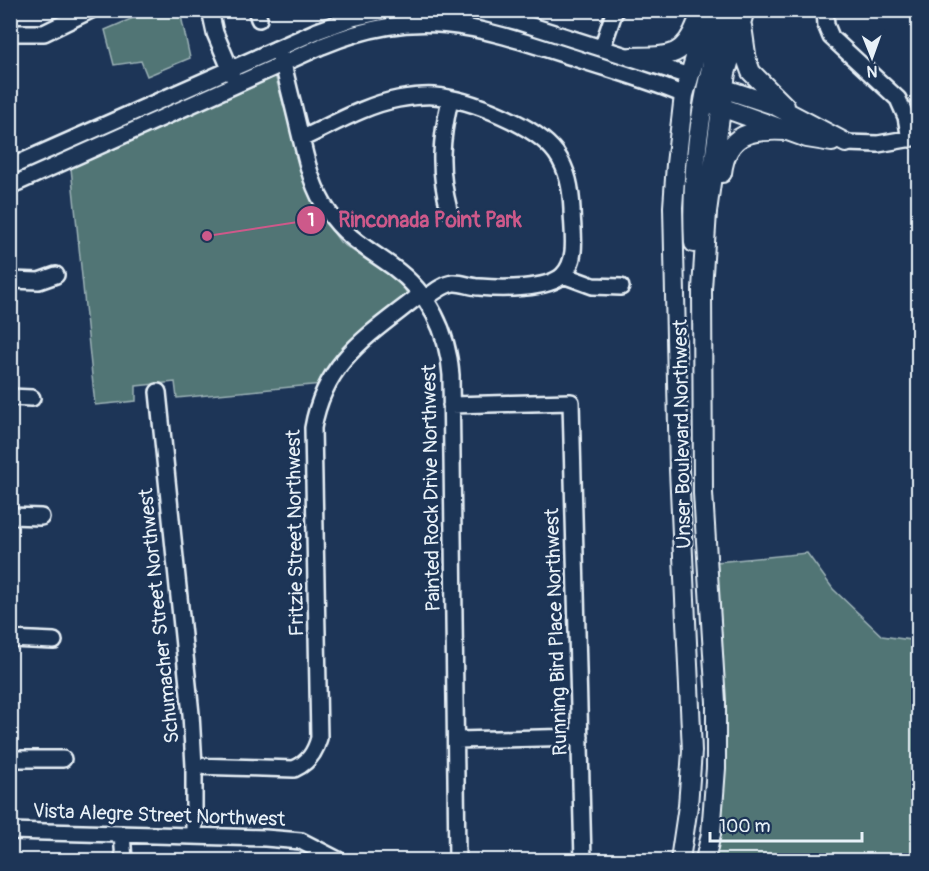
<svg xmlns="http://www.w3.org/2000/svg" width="929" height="871" viewBox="0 0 929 871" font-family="Pangolin,sans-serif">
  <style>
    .green { fill: #517475; stroke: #9cb2b6; stroke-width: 1.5 }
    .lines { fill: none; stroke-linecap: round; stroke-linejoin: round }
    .minor-casing { stroke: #e8f1f8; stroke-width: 20 }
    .major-casing { stroke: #e8f1f8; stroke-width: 22 }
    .minor { stroke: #1d3557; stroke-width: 15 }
    .major { stroke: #1d3557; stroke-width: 18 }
    .labels { text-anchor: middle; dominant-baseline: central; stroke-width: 5; stroke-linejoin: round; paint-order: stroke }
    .street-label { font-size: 20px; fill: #e8f1f8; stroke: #1d3557 }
    .leader { fill: none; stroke: #cd598a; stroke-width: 2 }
    .callout-dot { fill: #cd598a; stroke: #1d3557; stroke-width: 2 }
    .mark-label { font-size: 18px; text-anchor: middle; font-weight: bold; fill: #fff }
    .callout-label { font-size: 21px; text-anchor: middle; font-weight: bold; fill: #cd598a; stroke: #1d3557; stroke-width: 5; stroke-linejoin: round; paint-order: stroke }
  </style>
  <rect width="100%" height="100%" fill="#1d3557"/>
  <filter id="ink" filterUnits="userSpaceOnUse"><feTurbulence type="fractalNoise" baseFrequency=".0167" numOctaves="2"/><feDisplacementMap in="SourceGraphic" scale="12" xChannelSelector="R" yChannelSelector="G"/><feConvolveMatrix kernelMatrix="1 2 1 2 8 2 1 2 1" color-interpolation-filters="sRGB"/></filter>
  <g filter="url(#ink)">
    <path class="green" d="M152,10L180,11L190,58L147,76L141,61L114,65L105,30Z
      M275,75L308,191L319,212L340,242L403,285L409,299L322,384L177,398L175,382L136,386V401L95,405L71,168Z
      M807,553L833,589L882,636L918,641V860H713C733,763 723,661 717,562Z"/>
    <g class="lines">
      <g class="minor-casing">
        <path id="minor" d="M210,10L215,33L234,78
          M256,10L259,19
          M472,10L519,22L689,76
          M825,10L826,25L831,37L898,99L906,117L910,139
          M10,33H44L91,10
          M602,48L615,10
          M276,49L283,63C288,86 294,108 299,130C306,158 311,187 328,211C345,237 368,249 393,267C429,293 448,332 451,375L457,860
          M301,139C332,125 365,105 398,99C410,97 422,95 434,96C470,99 535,125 556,153C568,170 571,189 572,209C572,230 579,259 563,275C548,290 500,289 479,287C470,287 462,282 453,283C442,285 433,293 425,299
          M846,143L878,144L918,137
          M10,167L317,31L353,18L388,10
          M10,186L322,46C421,5 479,27 575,58C611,70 649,80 684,95
          M449,210C438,168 441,140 450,99
          M563,275L593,286L621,287
          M10,280L39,281L56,275
          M158,392L191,714L194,766V836
          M10,397L32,398
          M451,405L571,402L583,860
          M10,516L41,517
          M10,639L54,641
          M457,740L580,737
          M10,759H63
          M194,766L294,769C308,763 315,753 319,738L313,428C325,359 371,334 421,294
          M10,831L265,838L301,841L338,860
          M122,834L124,860"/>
      </g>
      <g class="major-casing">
        <path id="major" d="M742,26L747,61L751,72L785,106
          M631,57C666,56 683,60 697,23
          M713,85L774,105L846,143
          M710,103L807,138L832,142
          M722,173C727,132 752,129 788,131
          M694,243C690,165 703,85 727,10
          M680,860L688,806L692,751L679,469L673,207L676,164L684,95L709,10
          M705,860L711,834L716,768V702L703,493L702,289L707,212L726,73L745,10"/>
      </g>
      <use href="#minor" class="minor"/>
      <use href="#major" class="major"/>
    </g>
  </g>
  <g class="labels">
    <g class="street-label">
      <text transform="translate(682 434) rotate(-91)">Unser Boulevard Northwest</text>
      <text transform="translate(431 488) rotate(-91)">Painted Rock Drive Northwest</text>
      <text transform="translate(295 533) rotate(-91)">Fritzie Street Northwest</text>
      <text transform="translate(159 616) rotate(-96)">Schumacher Street Northwest</text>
      <text transform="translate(556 632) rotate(-92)">Running Bird Place Northwest</text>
      <text transform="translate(159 815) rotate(2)">Vista Alegre Street Northwest</text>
    </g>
  </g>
  <path class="leader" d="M207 236L311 220"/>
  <g class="callout-dot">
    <circle cx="207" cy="236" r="6"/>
    <circle cx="311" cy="220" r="15"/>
  </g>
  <g class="mark-label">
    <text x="311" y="226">1</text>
  </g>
  <g class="callout-label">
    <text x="430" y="227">Rinconada Point Park</text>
  </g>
  <rect width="929" height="871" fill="none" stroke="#1d3557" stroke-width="36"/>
  <rect x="18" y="18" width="893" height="835" fill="none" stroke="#e8f1f8" stroke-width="2" filter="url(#ink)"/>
  <g transform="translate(872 57) rotate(179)" stroke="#1d3557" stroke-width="4.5" paint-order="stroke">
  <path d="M0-4.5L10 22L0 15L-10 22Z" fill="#e8f1f8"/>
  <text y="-9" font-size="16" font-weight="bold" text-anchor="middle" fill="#e8f1f8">N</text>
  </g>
  <path d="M710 832v9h152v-9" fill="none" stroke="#e8f1f8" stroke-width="3"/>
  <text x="719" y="832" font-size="18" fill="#e8f1f8" stroke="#1d3557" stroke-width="4.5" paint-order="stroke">100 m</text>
</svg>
